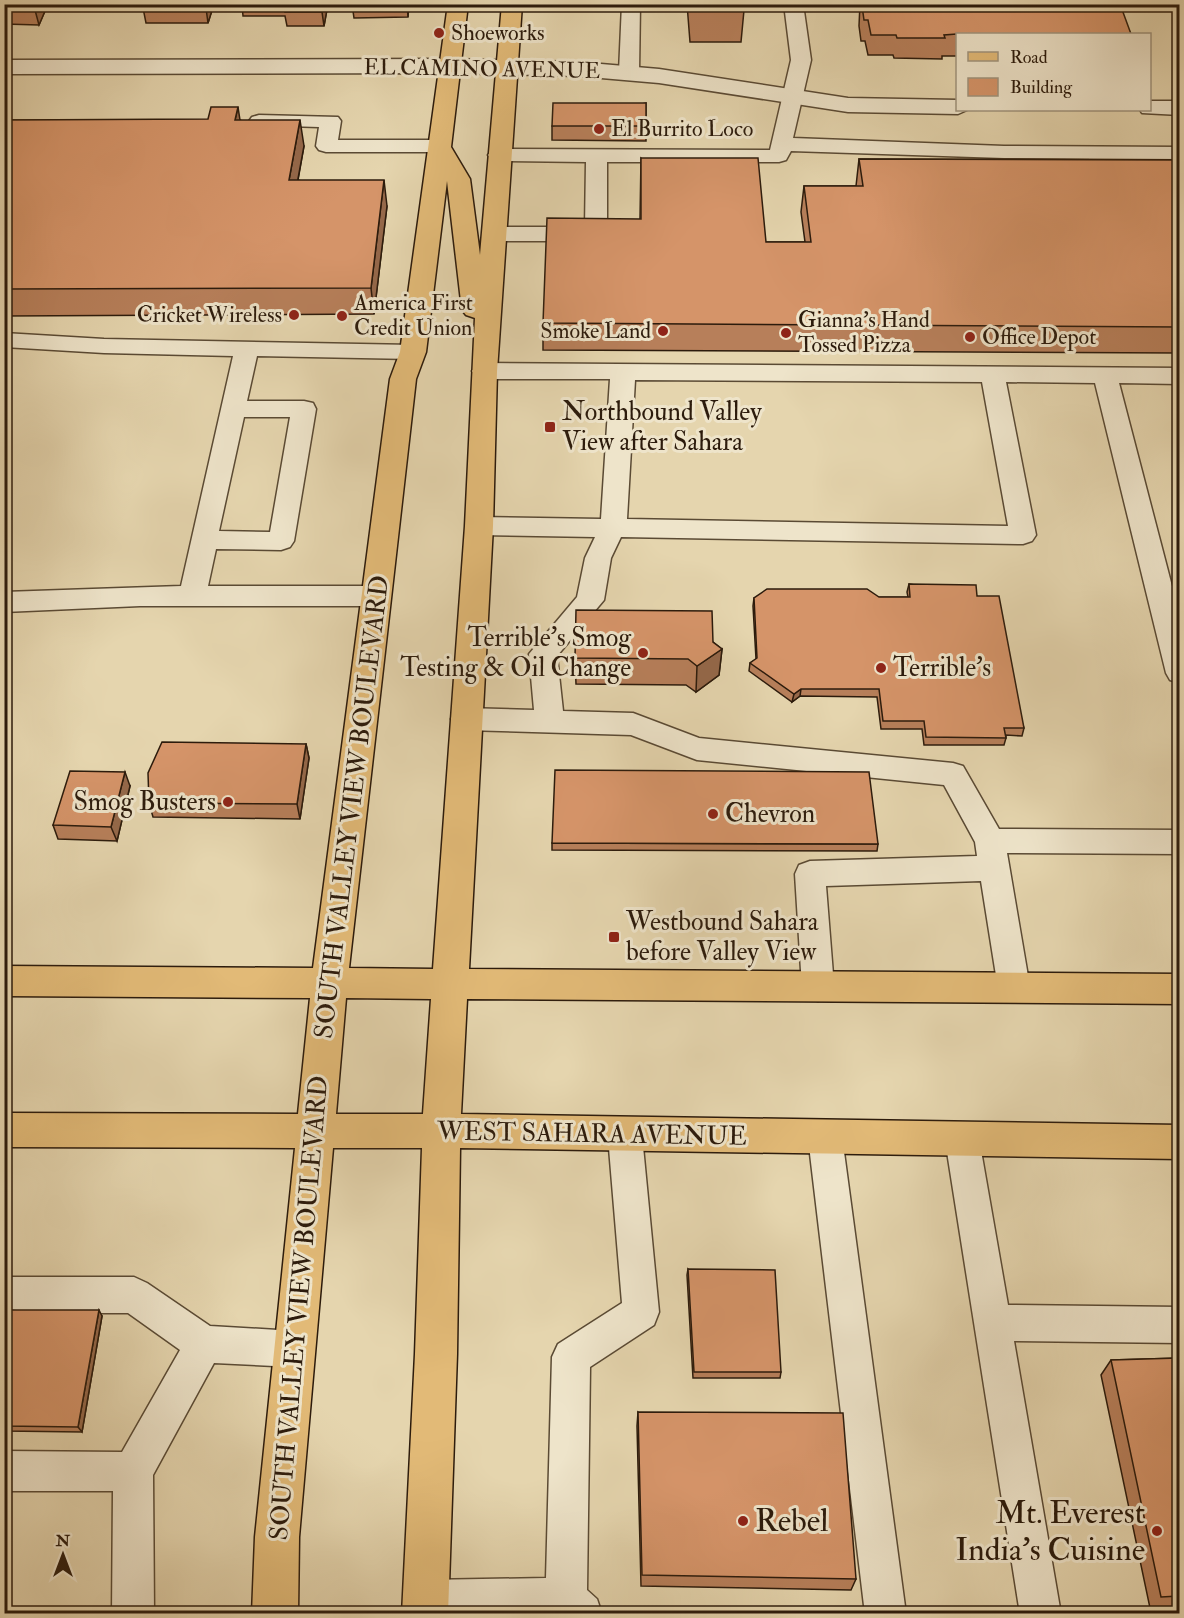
<svg xmlns="http://www.w3.org/2000/svg" width="1184" height="1618" viewBox="0 0 1184 1618" font-family="'IM FELL Double Pica',serif">
  <style>
    .lines { fill: none; stroke-linecap: round; stroke-linejoin: round }
    .lane-casing { stroke: #5a4a34; stroke-width: 3 }
    .street-casing { stroke: #5a4a34; stroke-width: 3 }
    .primary-casing { stroke: #2c1b0c; stroke-width: 3 }
    .lane { fill: #eee4ca; fill-rule: evenodd }
    .street { fill: #eee4ca; fill-rule: evenodd }
    .primary { fill: #e2ba77; fill-rule: evenodd }
    .wall { fill: #b77f5a; stroke: #2c1b0c; stroke-width: 1.5 }
    .shaded-wall { fill: #95684a; stroke: #2c1b0c; stroke-width: 1.5 }
    .building { fill: #d59469; stroke: #2c1b0c; stroke-width: 1.5 }
    .poi-dot { fill: #8f2418; stroke: #eee4ca; stroke-width: 2 }
    .labels { text-anchor: middle; dominant-baseline: central; stroke-width: 6; stroke-linejoin: round; paint-order: stroke }
    .far-poi-label { font-size: 22px; fill: #2c1b0c; stroke: #eee4ca; text-anchor: start }
    .far-street-label { font-size: 22px; fill: #2c1b0c; stroke: #eee4ca }
    .poi-label { font-size: 26px; fill: #2c1b0c; stroke: #eee4ca; text-anchor: start }
    .street-label { font-size: 26px; fill: #2c1b0c; stroke: #eee4ca }
    .near-poi-label { font-size: 32px; fill: #2c1b0c; stroke: #eee4ca; text-anchor: end }
  </style>
  <rect width="100%" height="100%" fill="#e5d5ae"/>
  <filter id="stains"><feTurbulence type="fractalNoise" baseFrequency=".00333" numOctaves="4"/><feColorMatrix values="0 0 0 0 .2 0 0 0 0 .09 0 0 0 0 .02 0 0 0 .5 -.17"/></filter>
  <radialGradient id="worn" r=".72"><stop offset=".6" stop-color="#630" stop-opacity="0"/><stop offset="1" stop-color="#630" stop-opacity=".3"/></radialGradient>
  <g class="lines">
    <g class="lane-casing">
      <path id="lane" d="M622,4H640L639,72L636,76H622L619,72Z
        M784,4H803L811,60L793,138L1004,146L1180,147V159L1004,158L791,151L786,160L779,162H607V234L604,239L596,241H494L486,239L483,234L486,229L494,227H585L586,162L499,161L492,159L488,155L492,151L499,149L770,150L791,60Z
        M259,115L338,117L341,121L338,140H438L445,142L448,146L445,150L438,152H326L319,150L316,146L319,127L252,125L249,121L252,117Z
        M4,333L104,339L413,345L421,347L425,352L421,357L413,359L257,356L247,401H304L313,403L316,409L294,541L290,547L281,550L216,549L208,586H376L386,589L390,596L386,603L376,606H140L4,612V592L181,586L233,356L104,353L4,347ZM244,417H290L270,532L219,531Z
        M484,363L1180,368V384L1119,383L1180,617V683L1170,680L1166,673L1095,383L1006,382L1036,535L1032,541L1023,544L621,537L611,558L604,600L557,656L563,711L633,713L699,738L953,763L963,766L999,829L1180,830V854L1007,853L1030,988L1025,998L1014,1002L1003,998L998,988L981,881L826,886L834,987L829,997L818,1001L807,997L802,987L795,874L799,865L810,861L977,856L975,842L944,785L697,760L631,735L465,730L455,727L451,719L455,711L465,708L534,710L529,654L577,597L585,558L595,537L479,535L470,532L466,526L470,520L479,517L601,519L610,379H484L476,376L472,371L476,366ZM635,380L982,382L1008,526L627,519Z
        M625,1120L637,1125L642,1136L659,1312L654,1325L590,1367L587,1590L597,1599L602,1614H411L406,1600L412,1586L426,1580L546,1578L552,1357L558,1344L622,1303L608,1136L613,1125Z
        M825,1121L837,1126L842,1137L906,1614H865L808,1137L813,1126Z
        M962,1123L974,1128L979,1139L1008,1305L1180,1307V1343L1014,1341L1061,1614H1020L945,1139L950,1128Z
        M4,1277H134L147,1283L210,1326L294,1331L307,1336L313,1349L307,1362L294,1367L214,1363L153,1475L154,1614H112L113,1491H4V1451L122,1452L180,1350L128,1313H4Z"/>
    </g>
    <g class="street-casing">
      <path id="street" d="M451,59L578,62L659,69L848,98L958,100V110H967L958,114L848,112L659,83L578,76L451,73L4,74V60Z
        M1150,101H1180V115L1142,113L1140,110H1150Z"/>
    </g>
    <g class="primary-casing">
      <path id="primary" d="M448,4H468L451,147L470,179L480,255L502,4H522L497,371L493,526L469,969L1180,974V1004L467,999L461,1114L1180,1125V1159L460,1148L457,1354L448,1614H402L415,1354L422,1148H333L299,1537L298,1614H252L255,1537L295,1148L4,1147V1113L298,1114L310,998L4,996V966L313,968L390,379L400,352ZM447,181L462,310L466,315L475,318L465,526L433,969L349,968L416,379L426,352ZM346,998L431,999L423,1114H336Z"/>
    </g>
    <use href="#lane" class="lane"/>
    <use href="#street" class="street"/>
    <use href="#primary" class="primary"/>
  </g>
  <path class="wall" d="M4,4H48L39,25L4,24Z
    M214,4L208,23H146L143,8Z
    M242,4H328L324,26H287L285,16H243Z
    M352,4H409L408,17L354,18Z
    M687,4H743L744,10L741,42H690Z
    M860,4H1120L957,34V56H942V59L894,58L893,55H868L865,41H861L859,26Z
    M646,103V141L552,140V126Z
    M4,120H240L304,146L298,180L387,206L374,314L4,316Z
    M641,158L766,242H805L801,212L804,186H856L859,159L1179,160V353L543,350V323L640,219Z
    M909,584L977,596L1024,728L1022,736L1006,735V738L1004,745H924L922,729H881L877,697L800,696L792,702L749,671L750,663L756,659L753,606L754,598L908,597L907,592Z
    M713,642L722,649L719,675L696,692L686,685L576,684L575,658Z
    M306,744L309,758L300,819L153,817L149,803Z
    M130,786L117,841L58,839L53,825Z
    M552,843L878,844L877,851L552,850Z
    M688,1269L781,1372L780,1378H693L687,1275Z
    M4,1310L102,1316L82,1432L4,1431Z
    M1179,1358V1607L1150,1608L1101,1375L1111,1360Z
    M638,1412L856,1579L851,1590L641,1586L637,1426Z"/>
  <path class="shaded-wall" d="M38,4H48L39,25L35,10Z
    M207,4H214L208,23L206,8Z
    M323,4H328L324,26L322,12Z
    M407,4H409L408,17Z
    M238,107L242,133L235,120Z
    M300,120L304,146L293,206L289,180Z
    M384,180L387,206L374,314L371,288Z
    M722,649L719,675L696,692L697,666Z
    M801,689L800,696L792,702L794,694Z
    M306,744L309,758L300,819L297,804Z
    M125,772L130,786L117,841L111,827Z
    M99,1310L102,1316L82,1432L78,1427Z
    M4,1566L10,1571L4,1597Z"/>
  <path class="building" d="M4,4H38L35,10H4Z
    M144,4H207L206,8H143Z
    M286,4H323L322,12H285Z
    M691,4H743L744,10H692Z
    M864,4H1120L1131,34H957L944,35L945,38H897L896,35H871L868,20H864L862,6H865Z
    M553,103H646V126H552Z
    M211,107H238L235,120H300L289,180H384L371,288L4,289V120L208,119Z
    M641,158H758L766,242H811L804,186H863L859,159L1179,160V327L543,323L547,218L641,219Z
    M909,584L976,585L977,596H999L1024,728H1004L1006,738L926,737L924,721H883L879,689H801L794,694L750,663L757,658L754,598L767,589H867L879,597H910Z
    M576,610L712,611L713,642L722,649L697,666L688,659L575,658Z
    M162,742L306,744L297,804L149,803L148,773Z
    M555,770L869,772L878,844L552,843Z
    M70,771L125,772L111,827L53,825Z
    M688,1269L775,1270L781,1372H694Z
    M4,1310H99L78,1427L4,1426Z
    M1179,1358V1596L1161,1597L1111,1360Z
    M638,1412L843,1413L856,1579L642,1575Z"/>
  <g class="poi-dot">
    <circle cx="439" cy="33" r="6"/>
    <circle cx="599" cy="129" r="6"/>
    <circle cx="294" cy="315" r="6"/>
    <circle cx="342" cy="316" r="6"/>
    <circle cx="663" cy="331" r="6"/>
    <circle cx="786" cy="333" r="6"/>
    <circle cx="970" cy="337" r="6"/>
    <rect x="544" y="421" width="12" height="12" rx="3"/>
    <circle cx="643" cy="653" r="6"/>
    <circle cx="881" cy="668" r="6"/>
    <circle cx="228" cy="802" r="6"/>
    <circle cx="713" cy="814" r="6"/>
    <rect x="608" y="931" width="12" height="12" rx="3"/>
    <circle cx="743" cy="1521" r="6"/>
    <circle cx="1157" cy="1531" r="6"/>
  </g>
  <g class="labels">
    <g class="far-poi-label">
      <text x="451" y="33">Shoeworks</text>
      <text x="611" y="129">El Burrito Loco</text>
      <text x="354" y="303">America First<tspan x="354" dy="25">Credit Union</tspan></text>
      <text x="282" y="315" text-anchor="end">Cricket Wireless</text>
      <text x="798" y="320">Gianna's Hand<tspan x="798" dy="25">Tossed Pizza</tspan></text>
      <text x="651" y="331" text-anchor="end">Smoke Land</text>
      <text x="982" y="337">Office Depot</text>
    </g>
    <g class="far-street-label">
      <text transform="translate(482 69) rotate(1)">EL CAMINO AVENUE</text>
    </g>
    <g class="poi-label">
      <text x="562" y="412">Northbound Valley<tspan x="562" dy="30">View after Sahara</tspan></text>
      <text x="631" y="638" text-anchor="end">Terrible's Smog<tspan x="631" dy="30">Testing &amp; Oil Change</tspan></text>
      <text x="893" y="668">Terrible's</text>
      <text x="216" y="802" text-anchor="end">Smog Busters</text>
      <text x="725" y="814">Chevron</text>
      <text x="626" y="922">Westbound Sahara<tspan x="626" dy="30">before Valley View</tspan></text>
    </g>
    <g class="street-label">
      <text transform="translate(352 807) rotate(-83)">SOUTH VALLEY VIEW BOULEVARD</text>
      <text transform="translate(592 1134) rotate(1)">WEST SAHARA AVENUE</text>
      <text transform="translate(299 1308) rotate(-85)">SOUTH VALLEY VIEW BOULEVARD</text>
    </g>
    <g class="near-poi-label">
      <text x="1145" y="1513">Mt. Everest<tspan x="1145" dy="37">India's Cuisine</tspan></text>
      <text x="755" y="1521" text-anchor="start">Rebel</text>
    </g>
  </g>
  <rect width="1184" height="1618" fill="none" stroke="#e5d5ae" stroke-width="24"/>
  <rect x="6" y="6" width="1172" height="1606" fill="none" stroke="#2c1b0c" stroke-width="3"/>
  <rect x="12" y="12" width="1160" height="1594" fill="none" stroke="#2c1b0c" stroke-width="1.5"/>
  <rect x="956" y="33" width="195" height="78" fill="#eee4ca" stroke="#a0947e" stroke-width="1.5"/>
  <rect x="968" y="52" width="30" height="9" fill="#e2ba77" stroke="#a0947e" stroke-width="1.5"/>
  <text x="1010" y="63" font-size="18" fill="#2c1b0c">Road</text>
  <rect x="968" y="78" width="30" height="18" fill="#d59469" stroke="#a0947e" stroke-width="1.5"/>
  <text x="1010" y="93" font-size="18" fill="#2c1b0c">Building</text>
  <g transform="translate(63 1555)" stroke="#eee4ca" stroke-width="4.5" paint-order="stroke">
  <path d="M0-4.5L10 22L0 15L-10 22Z" fill="#2c1b0c"/>
  <text y="-9" font-size="16" font-weight="bold" text-anchor="middle" fill="#2c1b0c">N</text>
  </g>
  <rect width="100%" height="100%" filter="url(#stains)"/>
  <rect width="100%" height="100%" fill="url(#worn)"/>
</svg>
